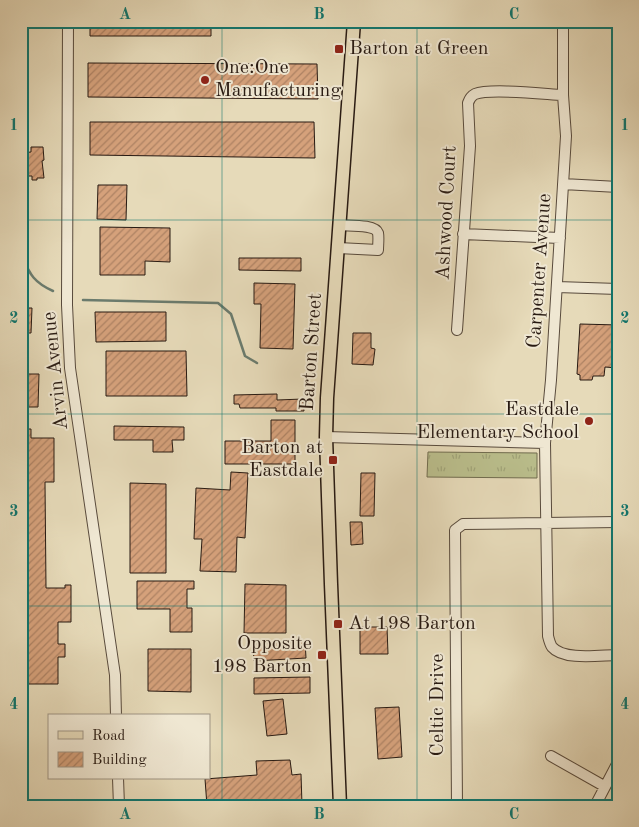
<svg xmlns="http://www.w3.org/2000/svg" width="639" height="827" viewBox="0 0 639 827" font-family="'Old Standard TT',serif">
  <style>
    .grass { fill: url(#grass-tufts); stroke: #716c4f }
    .lines { fill: none; stroke-linecap: round; stroke-linejoin: round }
    .stream { stroke: #6b7b6d; stroke-width: 2.5 }
    .building { fill: url(#building-hatch); stroke: #281a12 }
    .minor-casing { stroke: #584a3c; stroke-width: 12 }
    .major-casing { stroke: #281a12; stroke-width: 15 }
    .minor { stroke: #efe7d2; stroke-width: 10 }
    .major { stroke: #e6dab9; stroke-width: 12 }
    .grid { fill: none; stroke: #0f766e; stroke-width: 1; stroke-opacity: 0.55 }
    .poi-dot { fill: #8f2418; stroke: #efe7d2; stroke-width: 2 }
    .labels { text-anchor: middle; dominant-baseline: central; stroke-width: 4; stroke-linejoin: round; paint-order: stroke }
    .poi-label { font-size: 20px; fill: #281a12; stroke: #efe7d2; text-anchor: start }
    .street-label { font-size: 20px; fill: #281a12; stroke: #efe7d2 }
    .neatline { fill: none; stroke: #0f766e; stroke-width: 2 }
    .grid-label { font-size: 16px; text-anchor: middle; font-weight: bold; fill: #0f766e }
  </style>
  <defs>
    <pattern id="grass-tufts" width="24" height="20" patternUnits="userSpaceOnUse" patternTransform="scale(1.25)"><rect width="24" height="20" fill="#babe8c"/><path d="M3 7l-1-3M5 7V3M7 7l1-3M15 17l-1-3M17 17v-4M19 17l1-3" fill="none" stroke="#a0a378"/></pattern>
    <pattern id="building-hatch" width="6" height="6" patternUnits="userSpaceOnUse" patternTransform="scale(1.25)"><rect width="6" height="6" fill="#d5a17b"/><path d="M-1 1l2-2M0 6l6-6M5 7l2-2" fill="none" stroke="#ad8263"/></pattern>
  </defs>
  <rect width="100%" height="100%" fill="#e6dab9"/>
  <filter id="stains"><feTurbulence type="fractalNoise" baseFrequency=".004" numOctaves="4"/><feColorMatrix values="0 0 0 0 .2 0 0 0 0 .09 0 0 0 0 .02 0 0 0 .5 -.17"/></filter>
  <radialGradient id="worn" r=".72"><stop offset=".6" stop-color="#630" stop-opacity="0"/><stop offset="1" stop-color="#630" stop-opacity=".3"/></radialGradient>
  <path class="grass" d="M428,452L537,453V478L427,477Z"/>
  <g class="lines">
    <path class="stream" d="M21,255C30,274 33,282 53,291
      M83,300L218,303L231,314L245,356L257,363"/>
  </g>
  <path class="building" d="M90,21H211V36H90Z
    M88,63L317,64L318,99L88,97Z
    M90,122H314L315,158L90,155Z
    M31,147H43L44,160L42,161L44,178H37V180H32V176H21V153L31,152Z
    M98,185H127L126,220L97,219Z
    M100,227L170,228V262L145,261V275H100Z
    M239,258H301V271L239,270Z
    M254,283L295,284L293,349L260,348L261,304H254Z
    M21,308H32L31,333H21Z
    M95,312H166V341L96,342Z
    M580,324L618,325V368L605,367L604,376H593L592,380H580V375L577,374Z
    M353,333H371V348L375,349L373,365L352,364Z
    M106,351H186L187,396H106Z
    M21,374H39L38,407H21Z
    M277,394V400L303,399L304,411H276V408H240L239,404H234V395Z
    M271,420H295V464H225V441H271Z
    M114,426L184,427V440H172L173,452H153V440H114Z
    M21,429H31V438H54V482H45L46,588H65V585H71V622H58V644H65V657H58V684H22Z
    M231,472L248,473L245,538L237,537L236,572L200,571L202,539H194L196,488L230,490Z
    M361,473H375L374,516H360Z
    M130,483L166,484V573H130Z
    M350,522H362L363,544L351,545Z
    M137,581H194V589H187V608H192V632H170V609H137Z
    M245,584L286,585V633H244Z
    M360,627H387L388,654H360Z
    M305,641L306,658L254,661L253,644Z
    M148,649H191V692L148,691Z
    M310,677V693L254,694V678Z
    M283,699L287,734L267,736L263,701Z
    M399,707L402,757L378,759L375,708Z
    M290,760L292,775L301,774L302,805L207,806L205,779L257,775L256,761Z
    M402,802V806H377V804Z"/>
  <g class="lines">
    <g class="minor-casing">
      <path id="minor" d="M68,21L67,305L70,368L115,675L116,716
        M563,21V95L566,136L551,380L545,443L548,636C549,640 550,644 552,647C564,661 601,655 618,655
        M563,184L618,187
        M463,234L560,238
        M338,248L378,250C378,245 379,238 378,233C375,224 348,226 340,225
        M557,287L618,289
        M457,330L470,146L468,103C469,100 471,96 475,94C490,88 544,94 563,95
        M326,437L545,443
        M551,756L604,786
        M118,778L119,806
        M457,806L455,530L463,524L618,522
        M595,806L618,762"/>
    </g>
    <g class="major-casing">
      <path id="major" d="M340,806L331,584L326,437L327,398L354,21"/>
    </g>
    <use href="#minor" class="minor"/>
    <use href="#major" class="major"/>
  </g>
  <path class="grid" d="M222,21V806M417,21V806M21,220H618M21,414H618M21,606H618"/>
  <g class="poi-dot">
    <rect x="334" y="44" width="10" height="10" rx="2.5"/>
    <circle cx="205" cy="80" r="5"/>
    <circle cx="589" cy="421" r="5"/>
    <rect x="328" y="455" width="10" height="10" rx="2.5"/>
    <rect x="333" y="619" width="10" height="10" rx="2.5"/>
    <rect x="317" y="650" width="10" height="10" rx="2.5"/>
  </g>
  <g class="labels">
    <g class="poi-label">
      <text x="349" y="49">Barton at Green</text>
      <text x="215" y="68">One:One<tspan x="215" dy="23">Manufacturing</tspan></text>
      <text x="579" y="410" text-anchor="end">Eastdale<tspan x="579" dy="23">Elementary School</tspan></text>
      <text x="323" y="448" text-anchor="end">Barton at<tspan x="323" dy="23">Eastdale</tspan></text>
      <text x="348" y="624">At 198 Barton</text>
      <text x="312" y="644" text-anchor="end">Opposite<tspan x="312" dy="23">198 Barton</tspan></text>
    </g>
    <g class="street-label">
      <text transform="translate(447 213) rotate(-87)">Ashwood Court</text>
      <text transform="translate(540 271) rotate(-86)">Carpenter Avenue</text>
      <text transform="translate(312 352) rotate(-86)">Barton Street</text>
      <text transform="translate(56 371) rotate(-96)">Arvin Avenue</text>
      <text transform="translate(438 705) rotate(-90)">Celtic Drive</text>
    </g>
  </g>
  <rect width="639" height="827" fill="none" stroke="#e6dab9" stroke-width="55"/>
  <rect x="48" y="714" width="162" height="65" fill="#efe7d2" stroke="#9f9585"/>
  <rect x="58" y="731" width="25" height="8" fill="#e6dab9" stroke="#9f9585"/>
  <text x="92" y="740" font-size="15" fill="#281a12">Road</text>
  <rect x="58" y="752" width="25" height="15" fill="url(#building-hatch)" stroke="#9f9585"/>
  <text x="92" y="764" font-size="15" fill="#281a12">Building</text>
  <rect x="28" y="28" width="584" height="772" class="neatline"/>
  <g class="grid-label">
    <text x="125" y="19">A</text>
    <text x="319" y="19">B</text>
    <text x="514" y="19">C</text>
    <text x="14" y="130">1</text>
    <text x="625" y="130">1</text>
    <text x="14" y="323">2</text>
    <text x="625" y="323">2</text>
    <text x="14" y="516">3</text>
    <text x="625" y="516">3</text>
    <text x="14" y="709">4</text>
    <text x="625" y="709">4</text>
    <text x="125" y="819">A</text>
    <text x="319" y="819">B</text>
    <text x="514" y="819">C</text>
  </g>
  <rect width="100%" height="100%" filter="url(#stains)"/>
  <rect width="100%" height="100%" fill="url(#worn)"/>
</svg>
